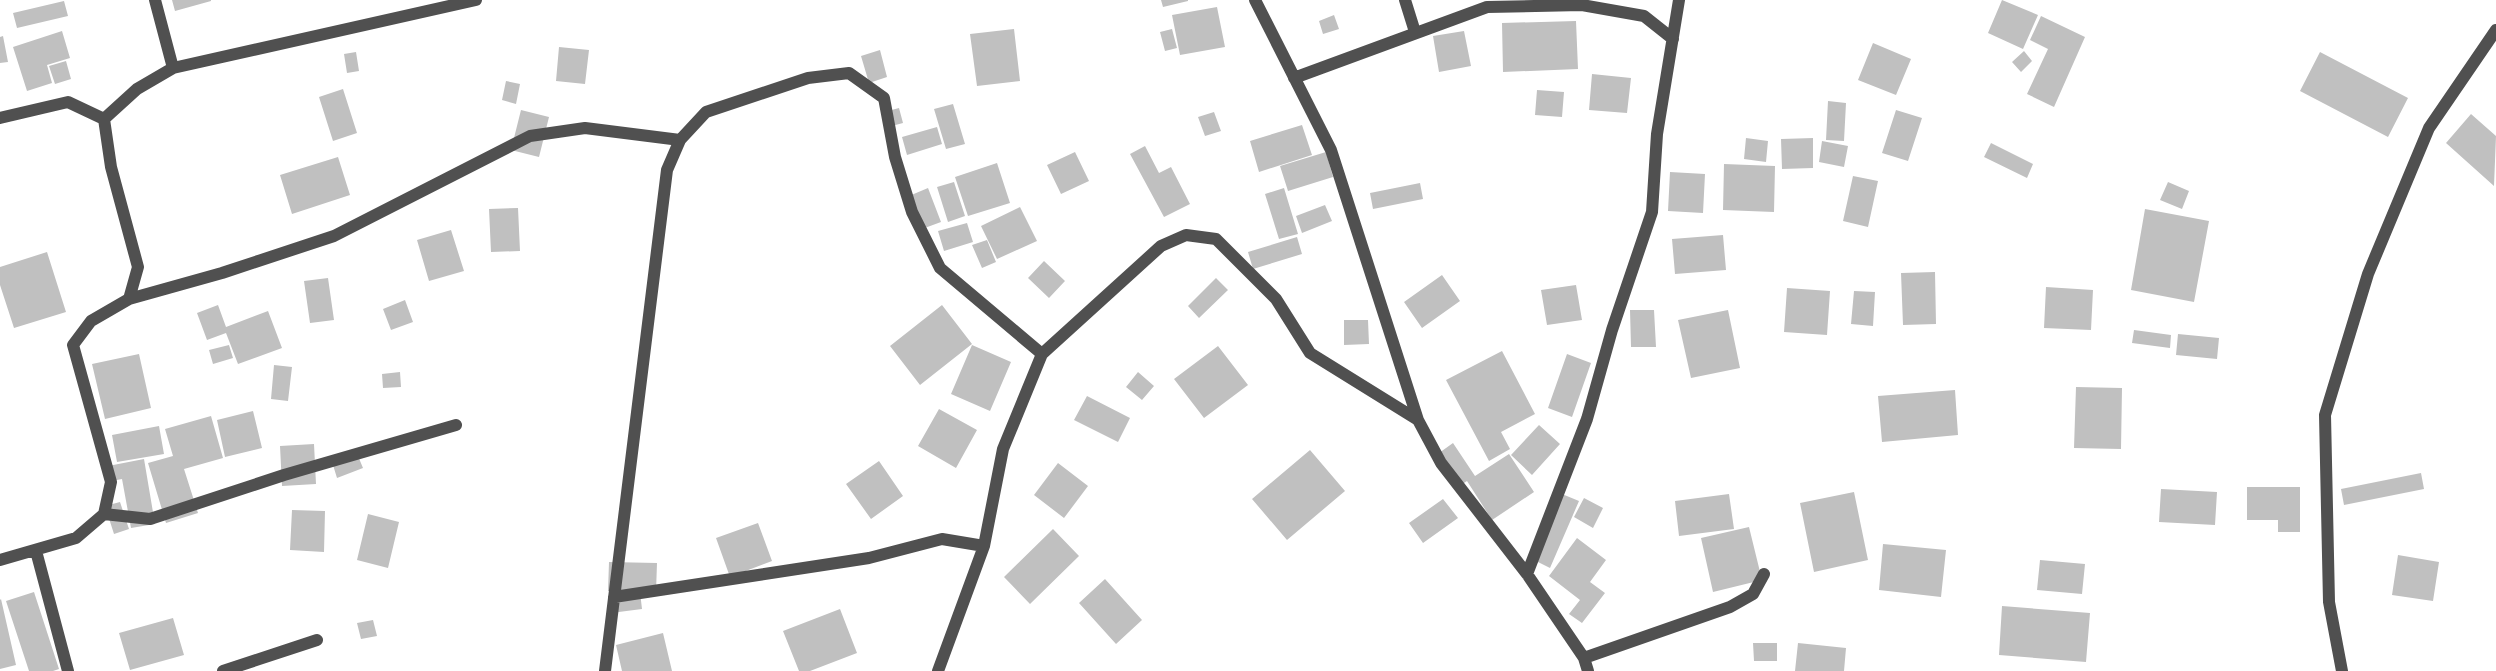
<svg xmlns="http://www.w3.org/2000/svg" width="2496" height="671" viewBox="0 0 2496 671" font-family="'Noto Sans',sans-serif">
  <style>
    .building { fill: #c0c0c0 }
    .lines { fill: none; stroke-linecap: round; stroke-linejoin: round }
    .street { stroke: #505050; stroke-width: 12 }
  </style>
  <rect width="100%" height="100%" fill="#fff"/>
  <path class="building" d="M172,0H211V1L175,11Z
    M1161,0H1188V1L1163,7Z
    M2002,0L2038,15L2023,49L1988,33Z
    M64,1L68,16L17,28L13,13Z
    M1217,7L1225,47L1180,55L1172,15Z
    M1334,15L1339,29L1323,34L1319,21Z
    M2041,16L2085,37L2054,107L2027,94L2048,49L2030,40Z
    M1576,21L1578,69L1503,72L1502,23Z
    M1014,29L1020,81L977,86L970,34Z
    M1172,29L1177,48L1165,51L1160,32Z
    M62,31L70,58L47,65L52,83L27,91L13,47Z
    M1464,31L1471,66L1439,72L1433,36Z
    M3,36L8,62L0,63V37Z
    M1873,43L1911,59L1896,95L1858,80Z
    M559,47L589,50L585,84L556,81Z
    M880,50L887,77L869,83L861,56Z
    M2024,51L2032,61L2021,72L2012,62Z
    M356,52L359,71L347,73L344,54Z
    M2320,52L2408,98L2388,137L2300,91Z
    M66,61L71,79L55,84L49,66Z
    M1592,74L1631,78L1627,113L1589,110Z
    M506,81L520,84L516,104L502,100Z
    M343,89L357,133L333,141L319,97Z
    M1537,90L1564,92L1562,117L1535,115Z
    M1828,101L1846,103L1844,141L1826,140Z
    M953,104L965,144L946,149L934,109Z
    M899,108L903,123L888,127L884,112Z
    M521,110L549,117L539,157L511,150Z
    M1896,110L1922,118L1908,161L1882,153Z
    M1214,112L1221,131L1205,136L1198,117Z
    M2471,114L2496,136L2494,186L2446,143Z
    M1302,125L1312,155L1259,172L1250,141Z
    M937,127L942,144L907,155L902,137Z
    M1746,138L1768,141L1766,162L1744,159Z
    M1813,138V168L1782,169L1781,139Z
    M1822,141L1848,146L1844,167L1819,162Z
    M1991,143L2033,164L2027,178L1984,157Z
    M1145,146L1159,173L1171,167L1190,204L1164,217L1130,154Z
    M1075,152L1089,181L1061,194L1047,165Z
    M1326,152L1333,177L1288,191L1280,166Z
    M338,157L350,195L292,214L280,175Z
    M997,163L1010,203L968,216L955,177Z
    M1724,164L1775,166L1774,212L1723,210Z
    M1670,172L1705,174L1703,213L1668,211Z
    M1853,176L1878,181L1868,227L1843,221Z
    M954,182L965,216L948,222L937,187Z
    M2168,182L2189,191L2182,209L2160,200Z
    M1420,183L1423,199L1373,209L1370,193Z
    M928,188L941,222L922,229L909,196Z
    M1284,188L1298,234L1279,239L1265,194Z
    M1325,205L1332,221L1302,233L1296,216Z
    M1020,207L1037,241L997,259L981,226Z
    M518,208L520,251L491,252L489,209Z
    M2145,209L2209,221L2194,302L2131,290Z
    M967,223L973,242L944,251L938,231Z
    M451,230L464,271L429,281L417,240Z
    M1723,235L1726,270L1675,274L1672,239Z
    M1297,237L1302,254L1253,269L1248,252Z
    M987,240L996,262L982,268L972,245Z
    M47,252L66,312L14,328L0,285V267Z
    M1044,261L1065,281L1049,298L1028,278Z
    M1935,272L1936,324L1903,325L1901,273Z
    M1442,275L1460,301L1422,328L1404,302Z
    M328,278L334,320L310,323L304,281Z
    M1216,278L1228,290L1199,318L1188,306Z
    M1576,285L1582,320L1547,325L1541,290Z
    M2046,287L2093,290L2091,330L2044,328Z
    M1787,288L1830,291L1827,335L1784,332Z
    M1854,291L1875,292L1873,326L1851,324Z
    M405,300L413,322L391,330L383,309Z
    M218,305L226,327L268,311L282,348L238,364L226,333L207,340L197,313Z
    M942,305L972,344L920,385L890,346Z
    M1630,310H1654L1656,347H1631Z
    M1728,310L1740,368L1691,378L1678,320Z
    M1344,320H1368L1369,344L1344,345Z
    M2134,330L2171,335L2170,348L2132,343Z
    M2178,334L2219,338L2217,359L2176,355Z
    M229,345L233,358L213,364L209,350Z
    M972,345L1011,362L990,411L951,394Z
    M1218,346L1248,385L1204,418L1174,379Z
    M1502,351L1535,414L1501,432L1510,449L1489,461L1446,380Z
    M139,354L151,408L105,419L92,364Z
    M1567,354L1591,363L1572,417L1548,408Z
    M274,365L292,367L288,401L271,399Z
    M400,372L401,387L383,388L382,374Z
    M1138,372L1154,386L1142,400L1126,387Z
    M2076,387L2122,388L2121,449L2074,448Z
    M1955,390L1958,435L1882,442L1878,396Z
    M1087,396L1130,418L1118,442L1074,420Z
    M939,409L977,430L956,468L918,446Z
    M253,411L262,448L225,457L217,420Z
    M211,416L223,458L184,469L198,513L166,523L148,463L173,456L165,429Z
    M1539,425L1560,444L1532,475L1511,455Z
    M159,426L164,454L117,462L112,435Z
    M1453,443L1475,476L1509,454L1534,492L1492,520L1467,481L1461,485L1439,453Z
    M314,444L316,484L282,486L280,446Z
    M1310,450L1345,491L1287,540L1252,499Z
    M358,456L363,468L337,478L333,465Z
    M144,459L155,524L131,528L122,479L106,482L103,467Z
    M879,461L903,496L871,519L846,484Z
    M1058,463L1088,486L1064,518L1034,495Z
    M2421,473L2424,489L2344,505L2341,489Z
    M2247,487H2300V532H2278V520H2247Z
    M2161,489L2217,492L2215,525L2159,522Z
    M1854,492L1868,560L1814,572L1800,503Z
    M1562,494L1579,501L1550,568L1534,560Z
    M1729,494L1734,529L1679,536L1675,501Z
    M1584,498L1603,508L1593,528L1574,517Z
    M1443,499L1458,518L1423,543L1409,523Z
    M120,502L129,529L114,534L105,506Z
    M292,510L325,511L324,552L290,550Z
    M368,514L399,522L388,568L357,560Z
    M758,523L772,561L730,577L716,538Z
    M1749,527L1762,580L1713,592L1701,538Z
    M1053,529L1079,556L1030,604L1004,577Z
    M1577,538L1606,560L1590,582L1605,593L1582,623L1569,614L1580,600L1549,576Z
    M1883,544L1946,550L1941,597L1879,590Z
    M2398,555L2439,562L2433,601L2392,595Z
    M2040,560L2085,564L2082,594L2037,590Z
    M609,562L657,563L656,592L608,591Z
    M1105,579L1142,620L1116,644L1079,603Z
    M34,592L59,669L53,671H29L6,601Z
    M640,592L642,609L611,613L609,596Z
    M1,599L16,665L0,669V600Z
    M2002,606L2090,613L2086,662L1999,655Z
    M840,609L857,653L810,671H799L783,631Z
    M173,618L184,655L130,670L119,633Z
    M373,620L377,636L361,639L357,623Z
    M663,633L672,671H622L616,645Z
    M1753,643H1777V661H1754Z
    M1798,643L1846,648L1844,671H1795Z"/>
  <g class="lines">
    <path class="street" d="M1255,0L1331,150L1418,420L1441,463L1527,574L1584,658L1588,671
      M1405,0L1415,32
      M173,68L476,0
      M1294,78L1487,7L1582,5L1644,16L1673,39
      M0,118L68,102L104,119
      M104,119L137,89L173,68L155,0
      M129,299L222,273L334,236L530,136L585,128L680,140
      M104,514L150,519L284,475L456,425
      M36,551L68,671
      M0,560L76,538L104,514L111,482L73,345L91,321L129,299L138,267L111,167L104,119
      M1527,574L1587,419L1612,330L1652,212L1657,134L1679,0
      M614,597L869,558L942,539L984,546
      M1584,658L1730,607L1753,594L1764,574
      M223,671L317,640
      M605,671L667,170L680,140L706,112L808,78L849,73L884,98L895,157L912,212L940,268L1042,354
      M938,671L984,546L1003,449L1042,354L1161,246L1186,235L1216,239L1276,299L1310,353L1418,420
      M2342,671L2329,602L2325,415L2368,274L2429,128L2496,30"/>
  </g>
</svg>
